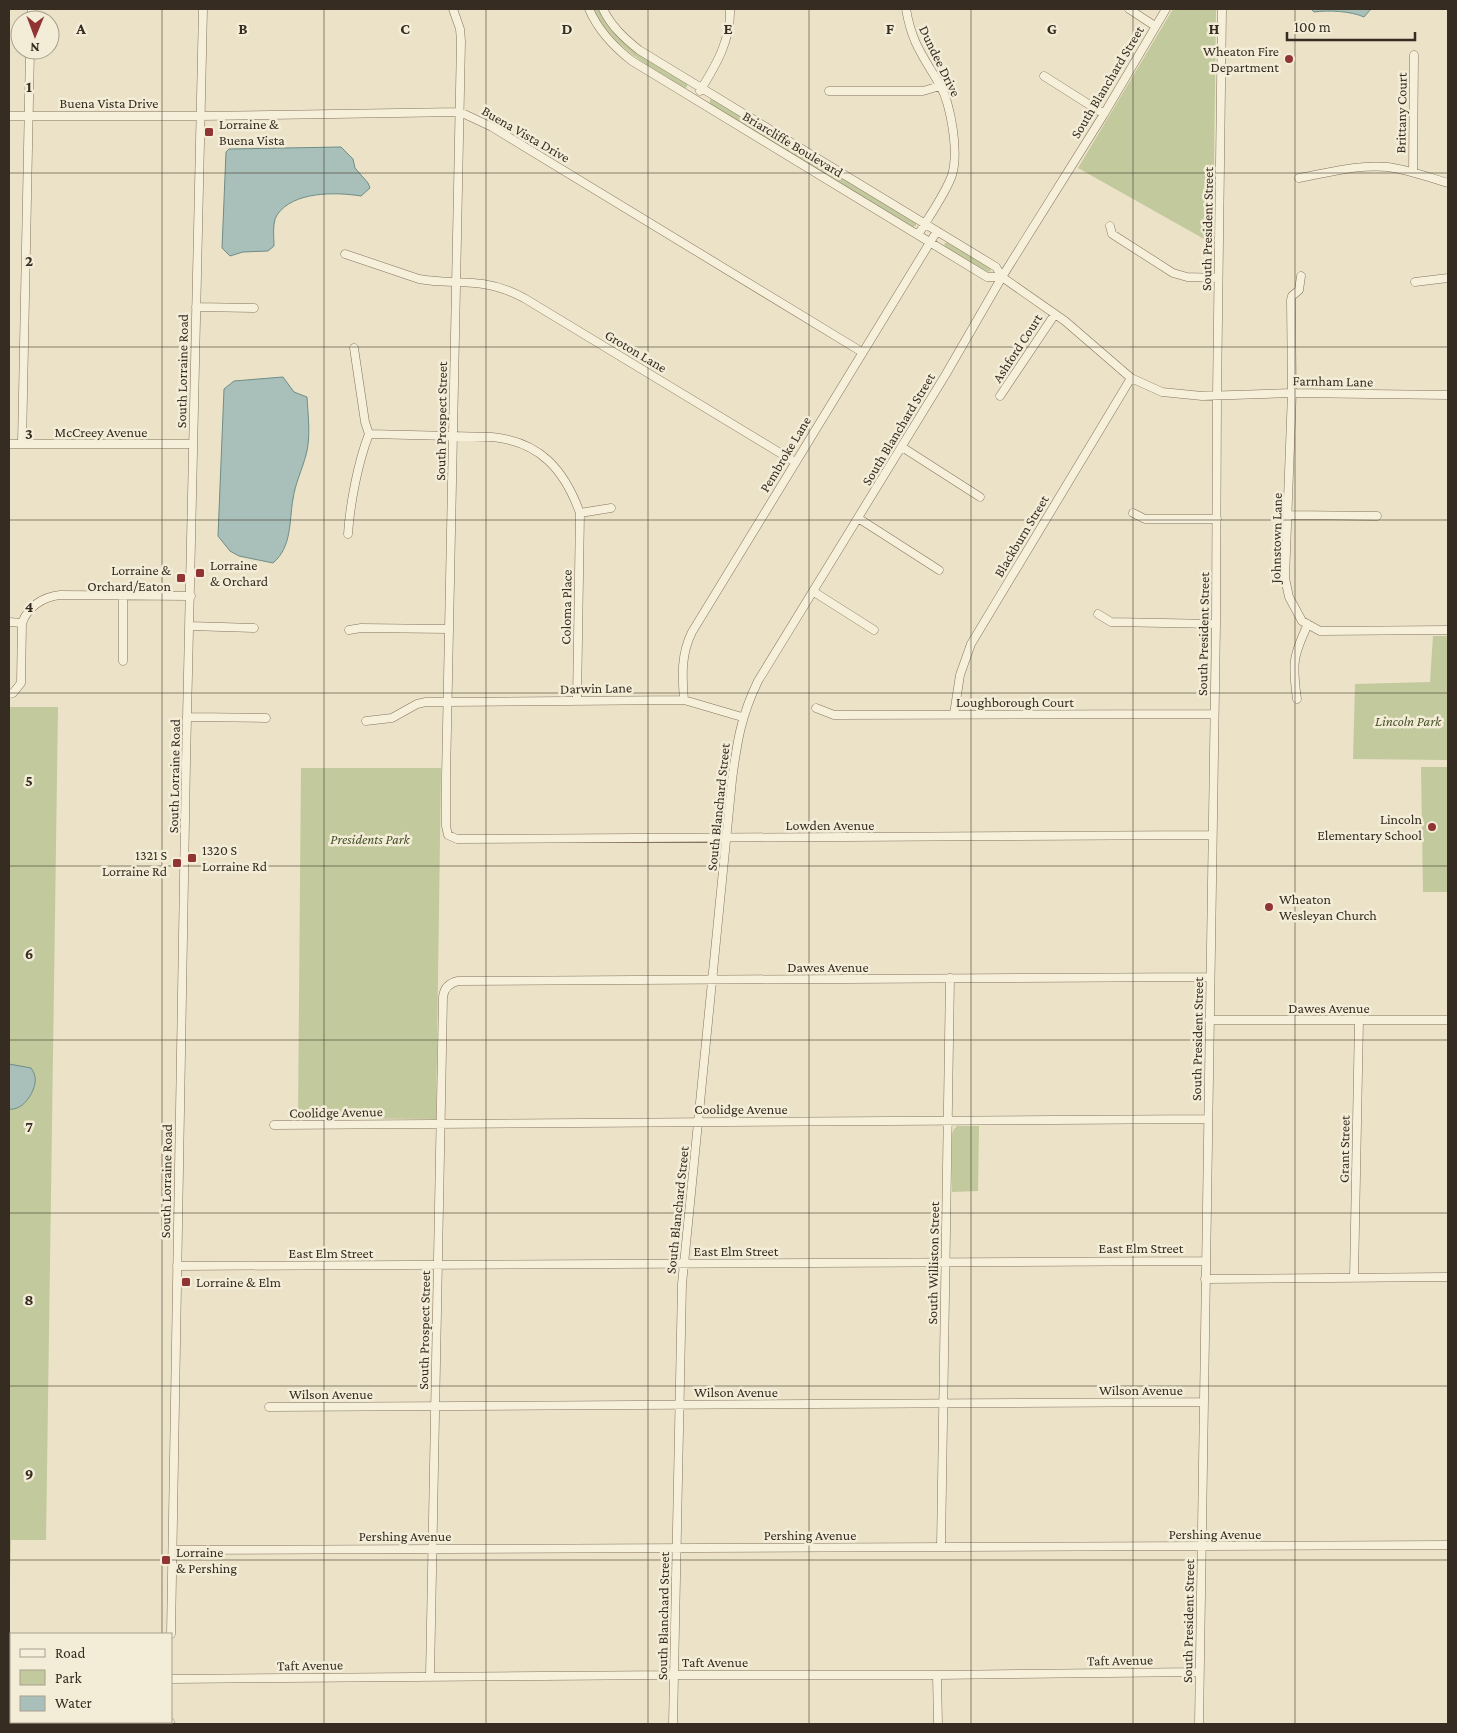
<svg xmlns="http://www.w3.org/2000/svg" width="1457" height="1733" viewBox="0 0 1457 1733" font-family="'Crimson Pro',serif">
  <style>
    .green { fill: #c2c99c }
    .water { fill: #a8c0b9; stroke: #6f8d87 }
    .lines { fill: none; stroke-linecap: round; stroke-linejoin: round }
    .street-casing { stroke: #86745e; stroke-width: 9 }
    .street { stroke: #f6efda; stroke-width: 8 }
    .grid { fill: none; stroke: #372c21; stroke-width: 1; stroke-opacity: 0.55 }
    .poi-dot { fill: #903533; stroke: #f3ecd7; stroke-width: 2 }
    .labels { text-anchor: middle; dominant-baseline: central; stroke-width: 5; stroke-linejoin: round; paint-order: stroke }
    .poi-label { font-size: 14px; fill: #372c21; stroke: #f3ecd7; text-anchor: start }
    .street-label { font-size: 14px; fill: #372c21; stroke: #f3ecd7 }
    .park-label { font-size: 14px; font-style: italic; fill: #465229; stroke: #f3ecd7 }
    .grid-label { font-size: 16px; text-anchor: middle; font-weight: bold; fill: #372c21; stroke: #f3ecd7; stroke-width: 5; stroke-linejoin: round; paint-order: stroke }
  </style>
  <rect width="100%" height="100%" fill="#ebe2c8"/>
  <path class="green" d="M593,9H599C617,46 653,63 687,84V87L685,88C648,65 614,49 593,9Z
    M1173,9H1216L1213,244L1078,168Z
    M712,99L916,223V226L913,227L710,104V100Z
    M946,242L990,268L991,271L987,272L946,247L944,245Z
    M1433,636H1448V760L1353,759L1355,684L1430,682Z
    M9,707H58L46,1540H11L9,1618Z
    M1421,767H1448V892H1423Z
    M301,768H441L436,1119L298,1118Z
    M957,1126H979L978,1191L952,1192V1134L954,1129Z"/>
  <path class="water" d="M1311,9H1371L1364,17C1351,11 1328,10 1314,12Z
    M341,147L353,159L355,168L368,183L370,188L361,196C336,192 293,191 277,215C272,223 274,237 274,246L268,251L243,252L230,256L222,248L226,152L229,149Z
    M283,377L294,392L307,397C308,416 311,437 306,455C302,470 295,484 293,499C289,522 292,547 273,563L239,556L230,551L218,536L224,389L234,381Z
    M9,1064L31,1068C34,1072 36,1077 35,1083C33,1095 22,1111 9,1109Z"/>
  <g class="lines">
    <g class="street-casing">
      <path id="street" d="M453,9L460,29L461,41L446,777V826L448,835L457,839L1212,835
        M589,9C598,30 614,47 632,61L987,277H1002
        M603,9C611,26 624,38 639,50L996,267L1002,277L1065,321L1131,378L1162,392L1202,396L1292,393L1448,395
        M906,9C912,44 923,56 940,85C951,105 959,152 952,175C946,193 928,218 918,235
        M1129,9L1155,26
        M31,20L32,9
        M1044,76L1104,114
        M700,91C716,65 731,40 730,9
        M829,91H923L940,86
        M9,116H200L460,112L492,127L862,352
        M1413,172L1414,55
        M1299,178C1328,173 1358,164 1388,167C1409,170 1428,177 1448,183
        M1110,226L1112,234L1173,273L1187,277L1218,278
        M345,254L419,279C440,283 462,281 483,284C497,286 511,291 524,298L795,462
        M1301,276L1299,290L1292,296L1291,300L1292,393L1285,578L1289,597L1302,621L1320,631L1448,630
        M1415,282L1448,278
        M196,307L254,308
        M354,348L365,422L369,434
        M1000,396L1055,314
        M369,434L492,437C540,442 564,469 580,513L577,701
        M9,444H193
        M22,444L30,50
        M902,447L980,497
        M580,513L611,508
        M1133,513L1145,519H1217
        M1288,515L1377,516
        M858,518L939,570
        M348,534C350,504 358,462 369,434
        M814,592L874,630
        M1098,614L1111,622L1216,624
        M9,622L22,623
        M190,626L254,628
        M349,630L361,628L449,629
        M123,661V595
        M9,694L13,693L21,683L22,623C28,607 42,597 60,595L191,596
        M1297,699C1292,663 1293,656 1308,624
        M684,700C682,675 681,654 692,632L937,231
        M816,708L834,715L1214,714
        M954,714L960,675L971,644L1131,378
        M188,717L266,718
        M366,721L392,718L417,704L426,702H447L684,700L742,717
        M1209,1020H1448
        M274,1125L1208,1119
        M177,1266L1205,1261
        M1354,1278L1359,1020
        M1205,1279L1448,1277
        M269,1407L1203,1402
        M941,1547L950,978
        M173,1550L1448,1545
        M171,1634L186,762L203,9
        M937,1675L938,1724
        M430,1676L443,997C444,988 449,983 458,981L1210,977
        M171,1679L674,1675H937L1199,1672
        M9,1681H11
        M170,1724V1722
        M673,1724L682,1284L732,780C737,742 741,716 758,681L946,374L1002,277L1104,114L1166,9
        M1199,1724L1216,624L1217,396L1222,9"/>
    </g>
    <use href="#street" class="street"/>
  </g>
  <path class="grid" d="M162,9V1634M324,9V1724M486,9V1724M648,9V1724M809,9V1724M971,9V1724M1133,9V1724M1295,9V1724M9,173H1448M9,347H1448M9,520H1448M9,693H1448M9,866H1448M9,1040H1448M9,1213H1448M9,1386H1448M9,1560H1448M162,1722V1724"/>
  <g class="poi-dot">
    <circle cx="1289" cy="59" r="5"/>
    <rect x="204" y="127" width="10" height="10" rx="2.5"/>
    <rect x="195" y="568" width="10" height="10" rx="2.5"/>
    <rect x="176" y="573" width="10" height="10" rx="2.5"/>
    <circle cx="1432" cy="827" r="5"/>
    <rect x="187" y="853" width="10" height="10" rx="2.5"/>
    <rect x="172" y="858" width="10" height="10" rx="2.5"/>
    <circle cx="1269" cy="907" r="5"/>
    <rect x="181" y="1277" width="10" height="10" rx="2.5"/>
    <rect x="161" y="1555" width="10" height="10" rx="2.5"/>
  </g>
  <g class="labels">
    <g class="poi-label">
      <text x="1279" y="51" text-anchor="end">Wheaton Fire<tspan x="1279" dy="16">Department</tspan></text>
      <text x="219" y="124">Lorraine &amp;<tspan x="219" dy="16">Buena Vista</tspan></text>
      <text x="210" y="565">Lorraine<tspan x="210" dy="16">&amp; Orchard</tspan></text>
      <text x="171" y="570" text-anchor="end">Lorraine &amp;<tspan x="171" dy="16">Orchard/Eaton</tspan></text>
      <text x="1422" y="819" text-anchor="end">Lincoln<tspan x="1422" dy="16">Elementary School</tspan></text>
      <text x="202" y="850">1320 S<tspan x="202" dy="16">Lorraine Rd</tspan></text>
      <text x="167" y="855" text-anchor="end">1321 S<tspan x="167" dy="16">Lorraine Rd</tspan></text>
      <text x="1279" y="899">Wheaton<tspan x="1279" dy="16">Wesleyan Church</tspan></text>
      <text x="196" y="1282">Lorraine &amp; Elm</text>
      <text x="176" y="1552">Lorraine<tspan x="176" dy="16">&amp; Pershing</tspan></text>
    </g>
    <g class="street-label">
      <text transform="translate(940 61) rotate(64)">Dundee Drive</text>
      <text transform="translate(1107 82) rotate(-59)">South Blanchard Street</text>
      <text x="109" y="103">Buena Vista Drive</text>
      <text transform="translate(1401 113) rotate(-89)">Brittany Court</text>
      <text transform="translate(526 134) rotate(30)">Buena Vista Drive</text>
      <text transform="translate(793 144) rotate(31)">Briarcliffe Boulevard</text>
      <text transform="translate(1207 229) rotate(-89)">South President Street</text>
      <text transform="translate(1017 348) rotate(-57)">Ashford Court</text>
      <text transform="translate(636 351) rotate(31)">Groton Lane</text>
      <text transform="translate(182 371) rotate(-89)">South Lorraine Road</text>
      <text transform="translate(1333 381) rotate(1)">Farnham Lane</text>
      <text transform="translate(441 421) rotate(-89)">South Prospect Street</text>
      <text transform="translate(898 429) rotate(-59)">South Blanchard Street</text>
      <text x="101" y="432">McCreey Avenue</text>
      <text transform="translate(785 454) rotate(-59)">Pembroke Lane</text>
      <text transform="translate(1021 536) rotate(-59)">Blackburn Street</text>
      <text transform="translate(1276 538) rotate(-89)">Johnstown Lane</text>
      <text transform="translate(566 607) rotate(-89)">Coloma Place</text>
      <text transform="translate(1203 634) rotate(-89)">South President Street</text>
      <text transform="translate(596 688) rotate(-1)">Darwin Lane</text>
      <text x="1015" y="702">Loughborough Court</text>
      <text transform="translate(174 776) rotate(-89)">South Lorraine Road</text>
      <text transform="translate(718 807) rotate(-84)">South Blanchard Street</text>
      <text x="830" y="825">Lowden Avenue</text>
      <text x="828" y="967">Dawes Avenue</text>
      <text x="1329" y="1008">Dawes Avenue</text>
      <text transform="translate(1197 1039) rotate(-89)">South President Street</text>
      <text x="741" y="1109">Coolidge Avenue</text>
      <text transform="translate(336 1112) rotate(-1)">Coolidge Avenue</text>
      <text transform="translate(1344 1149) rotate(-89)">Grant Street</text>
      <text transform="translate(166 1181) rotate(-89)">South Lorraine Road</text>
      <text transform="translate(677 1210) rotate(-84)">South Blanchard Street</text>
      <text x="1141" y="1248">East Elm Street</text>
      <text x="736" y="1251">East Elm Street</text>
      <text x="331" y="1253">East Elm Street</text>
      <text transform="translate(933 1263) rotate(-89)">South Williston Street</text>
      <text transform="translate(424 1330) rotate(-89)">South Prospect Street</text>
      <text x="1141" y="1390">Wilson Avenue</text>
      <text x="736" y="1392">Wilson Avenue</text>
      <text x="331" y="1394">Wilson Avenue</text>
      <text x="1215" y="1534">Pershing Avenue</text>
      <text x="810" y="1535">Pershing Avenue</text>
      <text x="405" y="1536">Pershing Avenue</text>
      <text transform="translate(663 1616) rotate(-89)">South Blanchard Street</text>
      <text transform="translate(1188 1621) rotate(-89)">South President Street</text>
      <text transform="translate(1120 1660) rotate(-1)">Taft Avenue</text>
      <text x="715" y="1662">Taft Avenue</text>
      <text transform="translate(310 1665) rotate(-1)">Taft Avenue</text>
    </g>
    <g class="park-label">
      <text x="1408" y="721">Lincoln Park</text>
      <text x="370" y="839">Presidents Park</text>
    </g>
  </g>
  <g class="grid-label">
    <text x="81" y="34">A</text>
    <text x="243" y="34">B</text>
    <text x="405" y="34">C</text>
    <text x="567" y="34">D</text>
    <text x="728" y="34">E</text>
    <text x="890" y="34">F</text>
    <text x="1052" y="34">G</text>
    <text x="1214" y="34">H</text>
    <text x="29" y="92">1</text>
    <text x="29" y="266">2</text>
    <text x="29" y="439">3</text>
    <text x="29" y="612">4</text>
    <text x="29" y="786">5</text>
    <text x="29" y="959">6</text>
    <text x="29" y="1132">7</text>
    <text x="29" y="1305">8</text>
    <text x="29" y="1479">9</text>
  </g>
  <rect width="1457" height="1733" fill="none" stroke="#372c21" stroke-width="20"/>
  <rect x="10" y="1633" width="162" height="90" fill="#f3ecd7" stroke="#a89f8e"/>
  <rect x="20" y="1649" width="25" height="8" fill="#f6efda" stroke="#a89f8e"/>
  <text x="55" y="1658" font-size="15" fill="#372c21">Road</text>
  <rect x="20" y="1670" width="25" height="15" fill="#c2c99c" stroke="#a89f8e"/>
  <text x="55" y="1683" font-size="15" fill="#372c21">Park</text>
  <rect x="20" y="1696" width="25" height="15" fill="#a8c0b9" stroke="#a89f8e"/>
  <text x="55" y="1708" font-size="15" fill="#372c21">Water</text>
  <g transform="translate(35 35) rotate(181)"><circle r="24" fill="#f3ecd7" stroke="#a89f8e"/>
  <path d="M0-4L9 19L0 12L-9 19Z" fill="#903533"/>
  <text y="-8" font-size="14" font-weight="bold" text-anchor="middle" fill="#372c21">N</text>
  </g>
  <path d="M1287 32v8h128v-8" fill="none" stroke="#372c21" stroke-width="2.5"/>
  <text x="1294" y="32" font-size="15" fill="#372c21" stroke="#f3ecd7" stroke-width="4" paint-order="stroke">100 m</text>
</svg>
